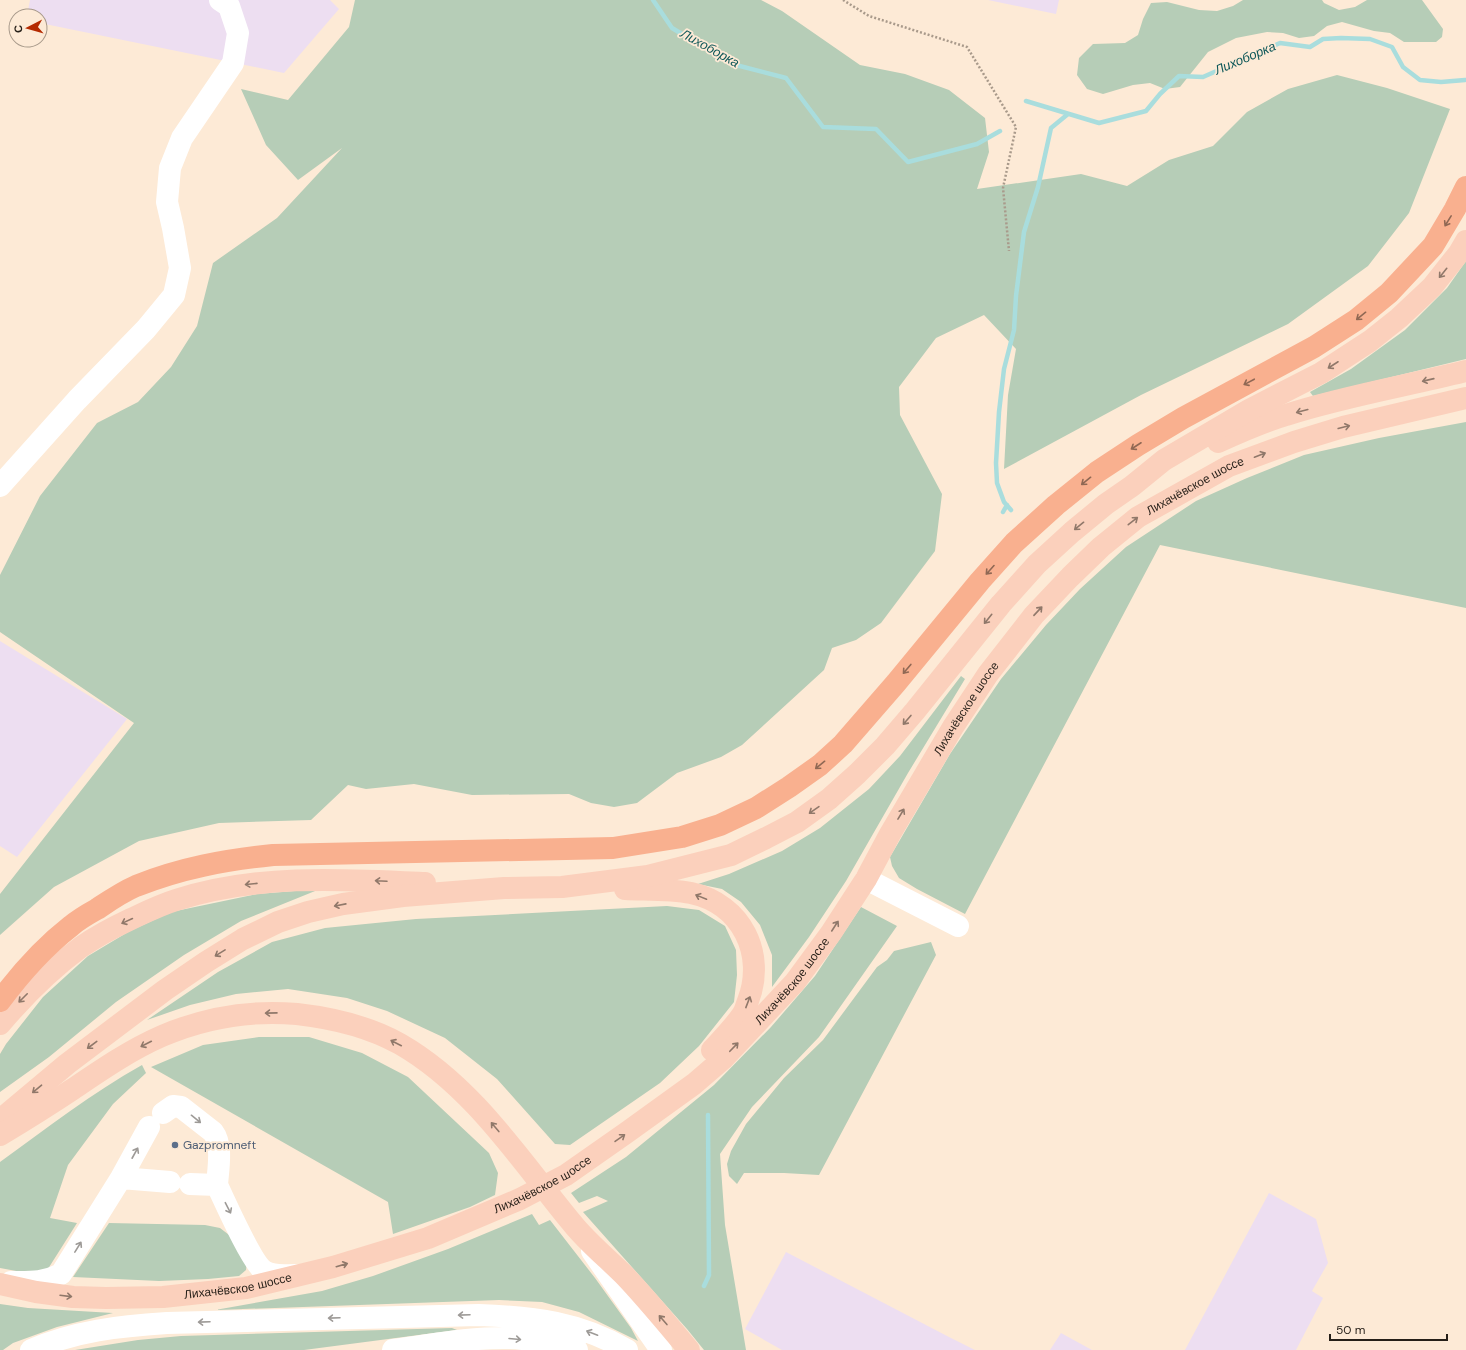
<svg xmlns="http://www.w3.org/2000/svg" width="1466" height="1350" viewBox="0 0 1466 1350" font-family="'DM Sans',sans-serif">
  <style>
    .industrial { fill: #eddef1 }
    .green { fill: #b6cdb7 }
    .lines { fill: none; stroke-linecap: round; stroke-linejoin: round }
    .stream { stroke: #a9dddd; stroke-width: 4.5 }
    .path { stroke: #a99a8b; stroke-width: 2.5; stroke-dasharray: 2 2; stroke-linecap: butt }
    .minor { stroke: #fff; stroke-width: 22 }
    .major { stroke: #fbd0bc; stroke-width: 22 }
    .highway { stroke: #f9b08f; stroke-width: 22 }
    .oneway { stroke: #906854 }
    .oneway2 { stroke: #90786a }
    .oneway3 { stroke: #9d9a97 }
    .service-dot { fill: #5c6f8a; stroke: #fdead6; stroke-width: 1.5 }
    .labels { text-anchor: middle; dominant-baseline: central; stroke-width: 3.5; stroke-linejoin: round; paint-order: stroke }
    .street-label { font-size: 12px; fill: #261f18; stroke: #fdead6 }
    .service-label { font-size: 12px; fill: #4e5e75; stroke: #fdead6; text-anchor: start }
    .water-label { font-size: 13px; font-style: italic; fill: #0f5859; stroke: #fdead6 }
  </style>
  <rect width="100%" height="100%" fill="#fdead6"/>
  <path class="industrial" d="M30,0H330L339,9L284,73L40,23V16H27Z
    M988,0H1059L1056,14Z
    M0,641L127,719L17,857L0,846Z
    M1269,1193L1316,1219L1328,1263L1312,1291L1323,1298L1296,1350H1185Z
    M786,1252L949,1337L975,1350H782L745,1329Z
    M1061,1333L1092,1350H1050Z"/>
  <path class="green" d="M355,0H761L782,11L860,65L905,74L949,90L985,118L989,152L977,189L1081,174L1127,186L1169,160L1213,146L1247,112L1288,89L1337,75L1387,88L1450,109L1409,213L1368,266L1288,324L1141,395L1004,469L1008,395L1016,349L984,315L936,338L899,387L900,415L942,494L935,551L881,623L856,640L832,648L824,670L742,745L721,757L677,773L637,803L614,807L591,803L569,794L472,795L414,784L366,789L348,785L311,820L219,823L139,841L54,887L0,935V894L134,723L0,632V575L40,496L97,423L138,402L171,367L197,326L213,263L277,218L342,148L298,180L266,145L241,89L288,100L349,27Z
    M1243,0H1322L1324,3L1339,10L1355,7L1367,0H1422L1443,29L1442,37L1436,42H1404L1390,33L1374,31L1342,22L1327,26L1314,36L1299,38L1283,33L1267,32L1236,38L1208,52L1180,87L1165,89L1150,83L1133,85L1103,94L1087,89L1077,75L1079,58L1093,44L1125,43L1138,35L1143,19L1151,3L1167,2L1199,10L1217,11L1233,6Z
    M1466,261V359L1313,396L1310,392L1351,369L1405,330L1447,288Z
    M1466,422V608L1160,545L965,914L917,889L899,878L892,866L890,857L950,754L1001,679L1046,625L1080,589L1126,547L1196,501L1247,478L1304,455L1379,438Z
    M961,676L965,679L908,773L846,881L809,937L772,987V955L760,925L741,902L722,889L698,884L729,874L782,851L820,828L869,789L900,756Z
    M320,889L241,921L184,955L116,1002L49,1057L0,1092V1054L6,1044L43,997L88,956L128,932L171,912L257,894Z
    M667,906L699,910L725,926L736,950L737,975L734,1002L699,1046L660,1083L570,1145L555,1144L497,1079L445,1038L387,1011L347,998L288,989L236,994L190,1005L147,1020L218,972L272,942L325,928L416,919Z
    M861,907L897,926L819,1037L752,1107L720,1154L725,1225L746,1350H704L687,1329L583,1212L608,1201L597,1196L579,1203L571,1193L626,1157L714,1085L771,1027L815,976Z
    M931,942L936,955L819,1175L784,1173H744L737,1184L729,1176L727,1164L731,1151L746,1124L784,1078L823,1040L877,967L887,960L894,951Z
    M259,1037H309L362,1053L408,1077L489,1153L498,1173L495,1195L470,1207L393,1234L388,1202L151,1067L203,1045Z
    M142,1065L146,1073L113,1104L68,1165L50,1218L77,1223L46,1272L38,1275L0,1268V1162C47,1128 92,1093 142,1065Z
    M532,1214L539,1225L550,1220L595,1278L631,1328L638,1341L579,1312L542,1302L499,1300L215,1310L322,1291L373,1276L448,1249Z
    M109,1223L205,1225L220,1228L233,1238L247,1262L246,1270L239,1276L208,1279L159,1281L73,1277Z
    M0,1304L28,1308L113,1313L57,1327L13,1343L3,1350H0Z
    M452,1328L457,1330L304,1350H75L138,1340L181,1336Z"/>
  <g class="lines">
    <path class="stream" d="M653,0L672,28L732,64L786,78L823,127L876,129L908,162L977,144L1000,131
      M1026,101L1099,123L1146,111L1160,94L1179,76L1203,77L1280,43L1310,47L1323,39L1341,38L1370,39L1392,47L1403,67L1420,80L1441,82L1465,80
      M1011,510L1004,502L997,483L996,463L999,412L1004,369L1014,330L1016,296L1024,232L1038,187L1051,128L1068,114
      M1003,512L1007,505
      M704,1286L709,1275L708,1115"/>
    <path class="path" d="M843,0L869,16L967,47L1016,127L1003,188L1009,251"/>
    <path class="minor" d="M0,486L77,400L146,329L174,295L180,268L173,228L167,202L170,168L182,138L233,63L238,33L229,6L220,0
      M866,879L958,926
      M163,1113L173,1106L181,1107L213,1132C223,1145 218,1170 217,1185
      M121,1178L149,1127
      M190,1184L217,1185C225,1202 252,1263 264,1271C273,1277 285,1275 295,1275
      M592,1251L661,1350
      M11,1282C31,1282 43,1283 61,1274L121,1178L170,1182
      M31,1350C75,1331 120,1326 167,1323L479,1315C534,1317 579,1322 627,1350
      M393,1350C430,1345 472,1337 510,1338C533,1339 554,1344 577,1350"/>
    <g class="major">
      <path d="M1218,442C1240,432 1262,422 1286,415C1345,396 1406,386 1466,371"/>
      <path d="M625,889C646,890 670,889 691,893C742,904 766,954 748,1001C746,1006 745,1011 742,1015C734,1027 722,1039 712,1050"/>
      <path d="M0,1024C24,996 51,969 81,947C97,936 114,927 131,919C146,912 160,905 176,900C256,874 342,879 425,883"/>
      <path d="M0,1120L67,1064L165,990L206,962L243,939L278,922L308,912L343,904L403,896L504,888L562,887L648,876L731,855L766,838L797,822L829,799L857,774L885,746L915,711L1001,604L1037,564L1072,532L1106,504L1132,486L1164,460L1249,410L1321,373L1370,341L1399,318L1432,287L1459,253L1466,241"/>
      <path d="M0,1135C25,1120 49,1105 73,1089C101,1070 130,1050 162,1036C204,1018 251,1010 297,1014C332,1018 368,1026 400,1044C473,1086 520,1160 572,1223C587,1242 607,1258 624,1275C647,1299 668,1325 689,1350"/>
      <path id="s1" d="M0,1284L36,1292L73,1297L106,1298L163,1297L246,1288L333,1267L428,1238L520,1199L566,1175L626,1133L694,1084L723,1059L795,982L831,933L866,879L890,834L953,727L988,674L1034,615L1070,577L1101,547L1138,517L1229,466L1294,442L1343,427L1466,398"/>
    </g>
    <path class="highway" d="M0,1001C20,974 44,947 71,926C79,919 88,914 97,909C109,901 122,892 136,886C181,868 225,860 273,855L613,848L682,837L720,825L756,808L789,787L820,765L843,744L896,683L980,581L1014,543L1056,505L1097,472L1138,445L1183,418L1314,347L1356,320L1389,293L1433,246L1455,209L1466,187"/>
  </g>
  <defs><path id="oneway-shaft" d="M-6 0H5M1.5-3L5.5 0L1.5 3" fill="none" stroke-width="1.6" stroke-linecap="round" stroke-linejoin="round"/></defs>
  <g class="oneway">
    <use href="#oneway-shaft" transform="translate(1448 221) rotate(122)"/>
    <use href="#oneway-shaft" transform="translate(1361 316) rotate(141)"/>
    <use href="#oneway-shaft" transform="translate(1249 382) rotate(152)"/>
    <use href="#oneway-shaft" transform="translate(1136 446) rotate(147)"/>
    <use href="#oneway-shaft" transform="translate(1086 481) rotate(141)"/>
    <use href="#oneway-shaft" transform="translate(990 570) rotate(132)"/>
    <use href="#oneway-shaft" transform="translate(907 669) rotate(130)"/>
    <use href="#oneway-shaft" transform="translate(820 765) rotate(141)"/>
  </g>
  <g class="oneway2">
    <use href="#oneway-shaft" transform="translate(1443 273) rotate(129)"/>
    <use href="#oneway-shaft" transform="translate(1333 365) rotate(147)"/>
    <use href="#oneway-shaft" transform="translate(1428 380) rotate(167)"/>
    <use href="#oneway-shaft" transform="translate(1302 411) rotate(165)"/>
    <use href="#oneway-shaft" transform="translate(1344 427) rotate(-14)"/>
    <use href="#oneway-shaft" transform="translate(1260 455) rotate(-21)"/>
    <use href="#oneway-shaft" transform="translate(1133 521) rotate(-38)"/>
    <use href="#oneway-shaft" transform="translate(1079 526) rotate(141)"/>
    <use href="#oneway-shaft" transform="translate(1038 611) rotate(-47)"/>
    <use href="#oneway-shaft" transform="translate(988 619) rotate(129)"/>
    <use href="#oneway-shaft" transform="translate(907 720) rotate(131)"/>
    <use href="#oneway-shaft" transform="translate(814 810) rotate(145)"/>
    <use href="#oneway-shaft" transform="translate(901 814) rotate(-59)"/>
    <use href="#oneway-shaft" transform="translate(381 881) rotate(-177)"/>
    <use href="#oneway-shaft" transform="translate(251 884) rotate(174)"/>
    <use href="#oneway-shaft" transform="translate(701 897) rotate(-158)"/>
    <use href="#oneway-shaft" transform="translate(340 905) rotate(169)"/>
    <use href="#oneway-shaft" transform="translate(127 921) rotate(155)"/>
    <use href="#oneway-shaft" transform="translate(835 926) rotate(-57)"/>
    <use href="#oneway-shaft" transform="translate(220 953) rotate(148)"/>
    <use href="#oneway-shaft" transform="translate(23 998) rotate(135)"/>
    <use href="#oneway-shaft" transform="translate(748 1002) rotate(-69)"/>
    <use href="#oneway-shaft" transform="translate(271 1013) rotate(179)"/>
    <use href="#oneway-shaft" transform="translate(396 1043) rotate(-153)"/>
    <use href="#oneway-shaft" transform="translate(146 1044) rotate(153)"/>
    <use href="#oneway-shaft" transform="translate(92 1045) rotate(143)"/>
    <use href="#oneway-shaft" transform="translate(734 1047) rotate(-46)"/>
    <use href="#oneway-shaft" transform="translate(37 1089) rotate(140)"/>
    <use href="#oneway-shaft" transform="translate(495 1127) rotate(-130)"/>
    <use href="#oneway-shaft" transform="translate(620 1138) rotate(-35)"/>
    <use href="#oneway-shaft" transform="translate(342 1265) rotate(-16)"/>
    <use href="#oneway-shaft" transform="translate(66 1296) rotate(7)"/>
    <use href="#oneway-shaft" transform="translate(663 1320) rotate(-131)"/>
  </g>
  <g class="oneway3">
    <use href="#oneway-shaft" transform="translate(196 1119) rotate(39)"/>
    <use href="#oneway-shaft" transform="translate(135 1153) rotate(-61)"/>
    <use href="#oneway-shaft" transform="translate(228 1208) rotate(63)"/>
    <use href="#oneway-shaft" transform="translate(78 1247) rotate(-58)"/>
    <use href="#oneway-shaft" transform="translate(464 1315) rotate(178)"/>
    <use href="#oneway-shaft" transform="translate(334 1318) rotate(178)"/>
    <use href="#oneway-shaft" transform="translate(204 1322) rotate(178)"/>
    <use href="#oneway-shaft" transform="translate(592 1333) rotate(-159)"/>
    <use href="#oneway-shaft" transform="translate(515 1339) rotate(5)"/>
  </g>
  <circle class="service-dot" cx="175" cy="1145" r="4"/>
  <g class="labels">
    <g class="street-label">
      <text stroke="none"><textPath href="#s1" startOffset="1536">Лихачёвское шоссе</textPath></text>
      <text stroke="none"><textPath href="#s1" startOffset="1212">Лихачёвское шоссе</textPath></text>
      <text stroke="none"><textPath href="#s1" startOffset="888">Лихачёвское шоссе</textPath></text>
      <text stroke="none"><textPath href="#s1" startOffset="563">Лихачёвское шоссе</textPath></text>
      <text stroke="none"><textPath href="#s1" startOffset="240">Лихачёвское шоссе</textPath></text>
    </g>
    <g class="service-label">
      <text x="183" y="1145">Gazpromneft</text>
    </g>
    <g class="water-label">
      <text transform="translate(710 48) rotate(29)">Лихоборка</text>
      <text transform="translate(1245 58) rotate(-23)">Лихоборка</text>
    </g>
  </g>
  <g transform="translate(28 28) rotate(264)"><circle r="19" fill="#fdead6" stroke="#a7998a"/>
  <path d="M0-3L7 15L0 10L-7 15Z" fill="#b52a00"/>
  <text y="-6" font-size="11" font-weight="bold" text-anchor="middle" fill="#261f18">С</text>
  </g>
  <path d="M1330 1334v6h117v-6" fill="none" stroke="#261f18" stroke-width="2"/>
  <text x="1336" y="1334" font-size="12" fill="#261f18" stroke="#fdead6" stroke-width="3" paint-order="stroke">50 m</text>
</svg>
